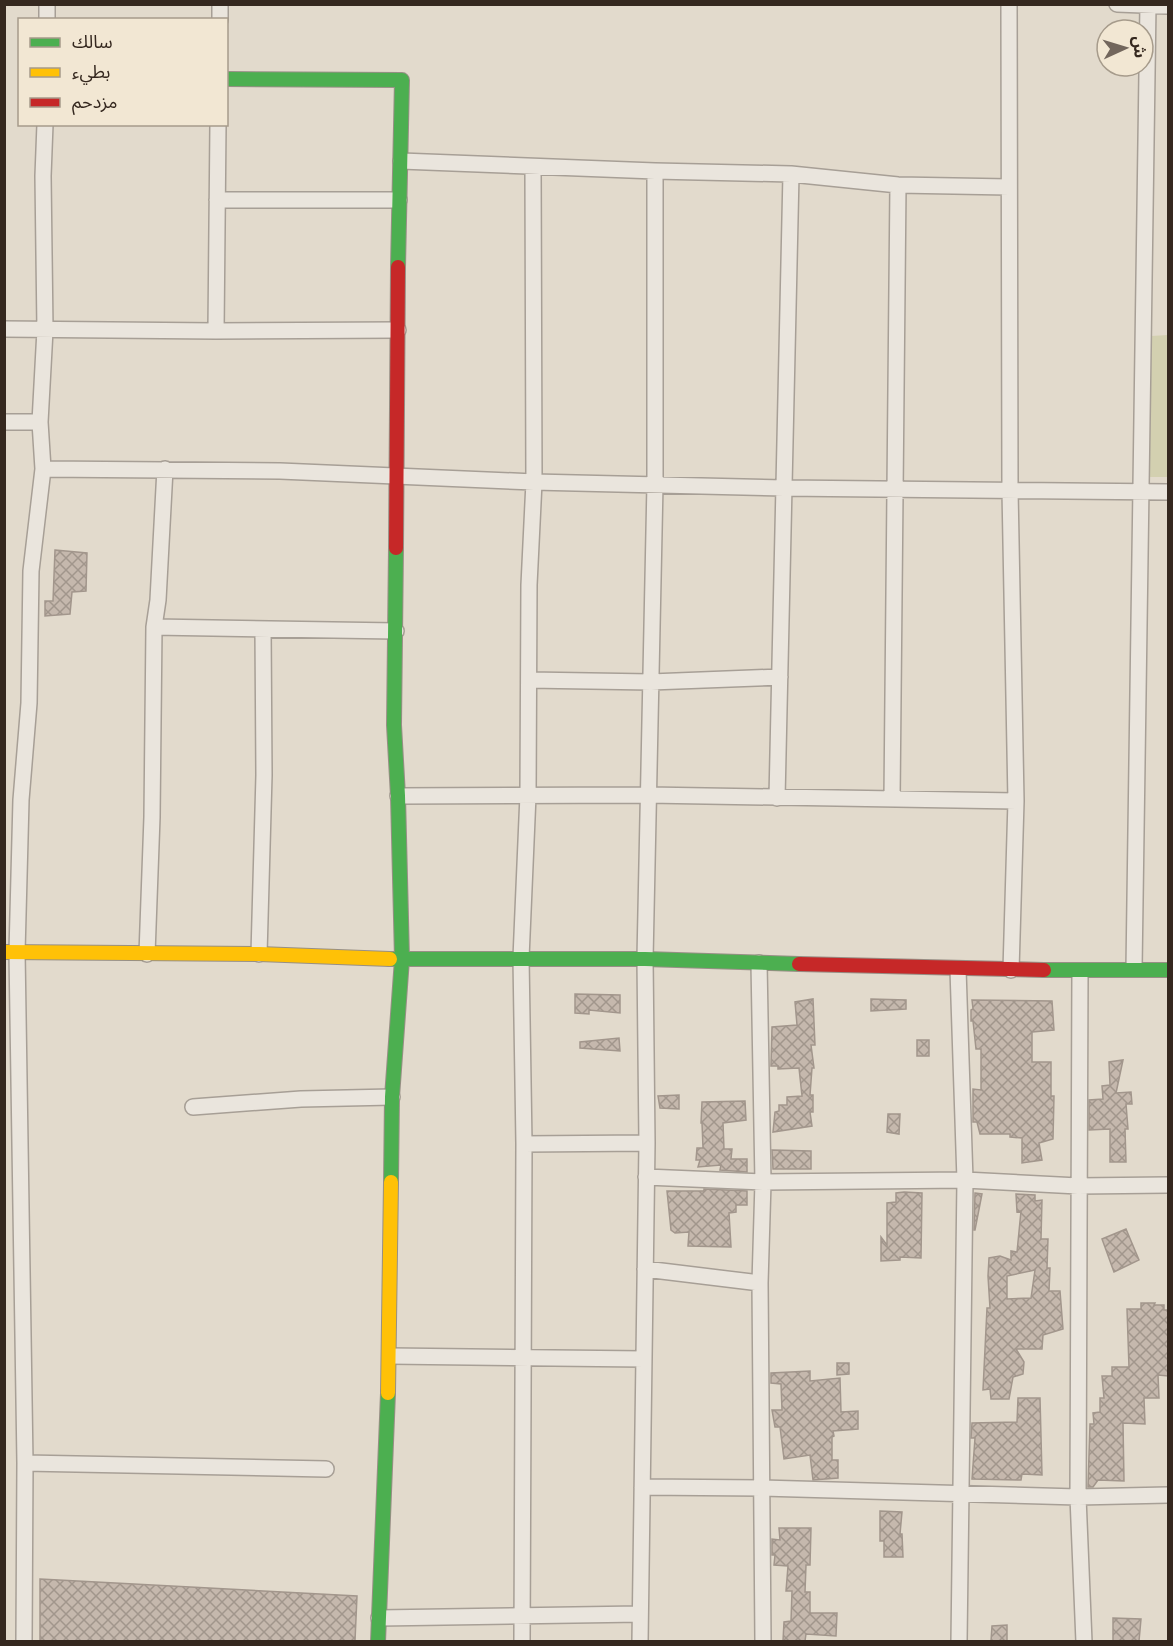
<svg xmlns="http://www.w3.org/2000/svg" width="1173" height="1646" viewBox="0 0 1173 1646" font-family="'Roboto Serif','Noto Sans Arabic',serif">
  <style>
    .pitch { fill: #d3d0b0 }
    .building { fill: url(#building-cross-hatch); stroke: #a2968c; stroke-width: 1.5; fill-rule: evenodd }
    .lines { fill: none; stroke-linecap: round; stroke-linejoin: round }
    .street-casing { stroke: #a79f96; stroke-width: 18 }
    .fast-casing { stroke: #978f85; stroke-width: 16 }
    .slow-casing { stroke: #978f85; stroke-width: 16 }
    .jam-casing { stroke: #978f85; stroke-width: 16 }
    .street { stroke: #eae5dd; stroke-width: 15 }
    .fast { stroke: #4caf50; stroke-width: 14 }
    .slow { stroke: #ffc107; stroke-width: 14 }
    .jam { stroke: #c62828; stroke-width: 14 }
  </style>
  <defs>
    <pattern id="building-cross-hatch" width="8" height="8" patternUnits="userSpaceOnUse" patternTransform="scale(1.5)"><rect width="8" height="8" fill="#c5b8ad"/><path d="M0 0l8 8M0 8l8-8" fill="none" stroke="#a1968c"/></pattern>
  </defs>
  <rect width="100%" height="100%" fill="#e2dacc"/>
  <path class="pitch" d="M1168,335V477H1149L1151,336Z"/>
  <path class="building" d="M55,550L87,553L86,591L72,592L70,614L45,616V601H53Z
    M575,994L620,995V1013L589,1010V1014L575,1013Z
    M813,999L815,1045H811L814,1068H812L810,1095H813V1112H810L812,1126L773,1132L775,1112L779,1111V1105H787V1097L802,1096L799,1068L778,1069V1066H771L772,1027L797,1025L795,1002Z
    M871,999L906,1000V1009L871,1011Z
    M972,1000L1052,1001L1054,1030L1032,1032V1062H1051V1096H1054L1053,1139L1039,1143L1042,1160L1022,1163V1138L1010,1137V1134H980L977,1122H973V1089L981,1090V1049H976L973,1021H971V1010L973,1009Z
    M619,1038L620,1051L580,1048V1042Z
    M917,1040H929V1056H917Z
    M1123,1060L1116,1093L1131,1092L1132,1104H1126L1128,1129H1125L1126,1162H1110V1129L1089,1130V1100L1103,1099L1102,1086L1110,1085L1109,1062Z
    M679,1095V1109L660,1108L658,1096Z
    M745,1101L746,1120L723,1123L724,1149H732L731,1159H747V1172L720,1170L721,1165L698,1167L700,1160H696L697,1148H703L702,1123H701L702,1102Z
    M888,1114H900L899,1134L887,1132Z
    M772,1150L811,1151V1169H773Z
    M704,1189L747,1191V1205H736V1212L729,1213L731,1247L688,1246L689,1232L675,1233L671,1230L667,1191H704Z
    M904,1192L922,1193L921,1258L900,1257V1260L881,1261V1237L887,1245V1203L896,1202V1193Z
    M975,1193L982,1194L975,1230H974Z
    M1016,1194L1035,1195V1201L1042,1200L1041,1239H1048L1047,1268H1050L1049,1291H1060L1063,1329L1043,1335L1042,1349H1016L1024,1362L1023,1374L1013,1377L1009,1399H991L990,1389L983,1390L987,1308H990L988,1276L989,1258L1000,1256L1011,1260V1251L1017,1252L1021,1211L1017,1212ZM1035,1270L1031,1298L1007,1299V1276Z
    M1126,1229L1139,1260L1114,1272L1102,1239Z
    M1141,1303H1155L1154,1305H1164V1310H1168V1376L1158,1375L1159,1398H1144L1145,1424L1123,1423L1124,1481L1098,1480L1093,1487H1088L1090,1424H1094L1093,1413L1100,1412V1398H1104L1102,1376H1112V1367H1129L1127,1309H1141Z
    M837,1363H849V1374L837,1375Z
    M810,1371V1381L840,1378L841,1412L858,1411V1429L833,1431L834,1436L832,1437V1460H838V1478L813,1480L810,1455L784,1459L780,1427H775L772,1410H782L781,1384L771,1383V1373Z
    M1018,1398H1040L1042,1475L1022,1474L1021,1480L972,1479L975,1438H971L972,1423L1017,1422Z
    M880,1511L902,1512L900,1534H902L903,1557H884V1541H880Z
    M779,1528H811L810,1565H806L805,1592H810V1613H837L836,1636L806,1634L805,1641H783L784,1622L791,1621L792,1591H786L788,1566L774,1565L775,1555H772V1539L780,1540Z
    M40,1579L357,1596L355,1641H40Z
    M1113,1618L1141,1619L1139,1641H1113Z
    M1007,1625V1641H991L992,1626Z"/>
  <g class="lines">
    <g class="street-casing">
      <path id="street" d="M1009,4L1010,490L1016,801L1011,970
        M1117,4L1168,6
        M47,20V4
        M220,20V4
        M401,161L655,171L791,174L898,185L1009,187
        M217,200H399
        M4,329L216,331L398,330
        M216,331L218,124
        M4,422H40
        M43,469L280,471L534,482L784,488L1168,492
        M154,627L396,631
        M529,680L651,682L780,677
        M398,796L648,795L1016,801
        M777,798L791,174
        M892,799L898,185
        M147,954L152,817L154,627L158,600L165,469
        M259,954L264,775L263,629
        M759,963L763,1182L760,1283L763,1642
        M958,969L965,1180L959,1642
        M1134,969L1148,4
        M1080,971L1078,1497L1084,1642
        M193,1107L301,1099L392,1097
        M524,1144L647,1143
        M646,1177L763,1182L965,1180L1078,1186L1168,1185
        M645,1269L760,1283
        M390,1356L644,1359
        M25,1463L326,1469
        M642,1487L762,1488L1078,1497L1168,1495
        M379,1618L640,1614
        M24,1642L25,1463L17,952L21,800L29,703L31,571L43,469L40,422L45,330L43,176L45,124
        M522,1642L524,1144L521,958L528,795L529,585L534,482L533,167
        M640,1642L647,1143L645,959L655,484V171"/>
    </g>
    <g class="fast-casing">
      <path id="fast" d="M226,79L402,80L398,267
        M390,959H645L799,964
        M1044,970H1168
        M391,1182L392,1097L402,959L398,796L394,725L396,548
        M378,1642L388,1393"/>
    </g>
    <g class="slow-casing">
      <path id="slow" d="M4,952L259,954L390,959
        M388,1393L391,1182"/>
    </g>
    <g class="jam-casing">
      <path id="jam" d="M396,548L398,267
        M799,964L1044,970"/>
    </g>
    <use href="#street" class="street"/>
    <use href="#fast" class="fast"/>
    <use href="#slow" class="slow"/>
    <use href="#jam" class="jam"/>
  </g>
  <rect width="1173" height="1646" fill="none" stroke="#35281f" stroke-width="12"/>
  <rect x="18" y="18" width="210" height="108" fill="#f2e7d3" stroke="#a69b8b" stroke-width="1.5"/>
  <rect x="30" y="38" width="30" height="9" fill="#4caf50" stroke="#a69b8b" stroke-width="1.5"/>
  <text x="72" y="48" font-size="18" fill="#35281f">سالك</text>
  <rect x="30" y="68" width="30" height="9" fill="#ffc107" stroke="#a69b8b" stroke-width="1.5"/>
  <text x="72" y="78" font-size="18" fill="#35281f">بطيء</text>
  <rect x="30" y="98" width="30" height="9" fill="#c62828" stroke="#a69b8b" stroke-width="1.5"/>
  <text x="72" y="108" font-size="18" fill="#35281f">مزدحم</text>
  <g transform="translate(1125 48) rotate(86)"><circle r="28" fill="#f2e7d3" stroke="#a69b8b" stroke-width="1.5"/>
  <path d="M0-4.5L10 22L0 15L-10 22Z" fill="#72665c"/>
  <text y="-9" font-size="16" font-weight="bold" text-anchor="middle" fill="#35281f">ش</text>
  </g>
</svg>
